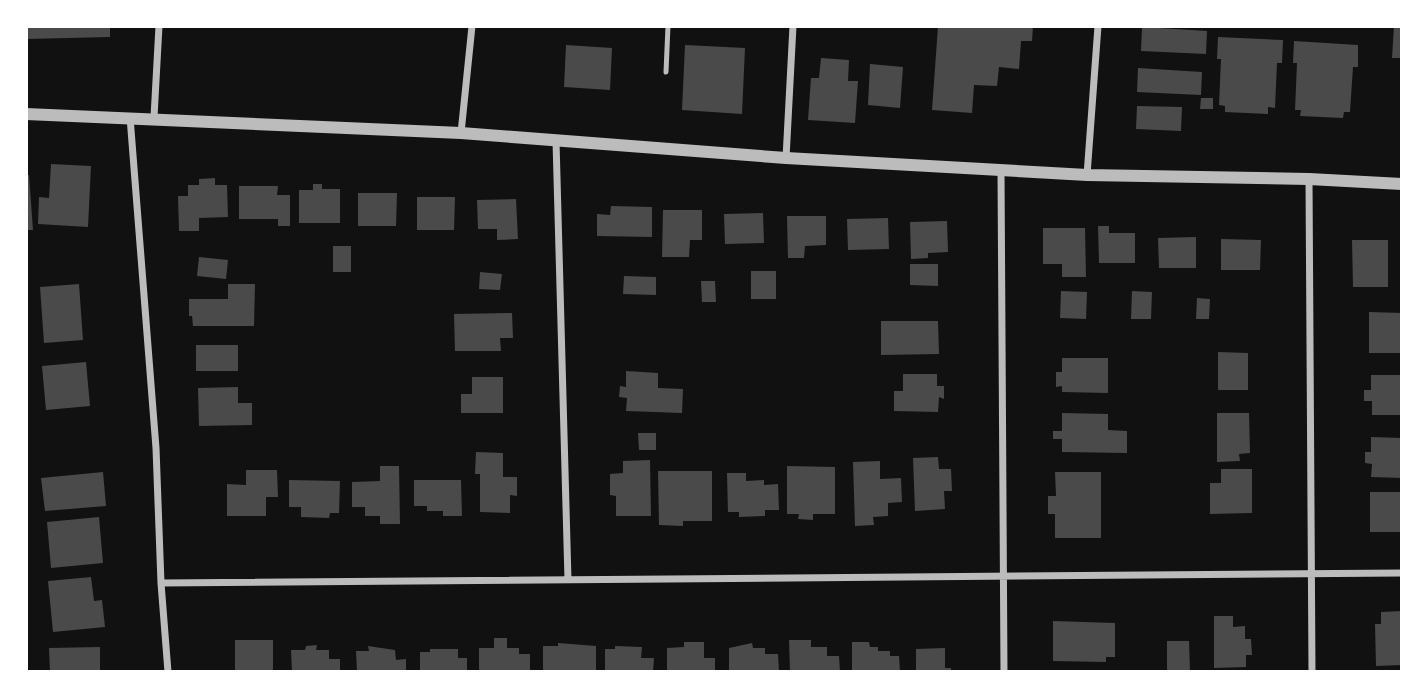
<svg xmlns="http://www.w3.org/2000/svg" width="1428" height="698" viewBox="0 0 1428 698" font-family="'Space Grotesk',sans-serif">
  <style>
    .building { fill: #4a4a4a }
    .lines { fill: none; stroke-linecap: round; stroke-linejoin: round }
    .service { stroke: #bcbcbc; stroke-width: 5 }
    .minor { stroke: #bcbcbc; stroke-width: 7 }
    .tertiary { stroke: #bcbcbc; stroke-width: 12 }
  </style>
  <rect width="100%" height="100%" fill="#111"/>
  <path class="building" d="M26,26H110V37L26,39Z
    M938,26H1033L1032,41H1021L1019,69L999,67L997,86L974,85L972,113L932,110Z
    M1394,26H1402V58H1392Z
    M1142,27L1207,31L1206,54L1141,51Z
    M1218,37L1283,40L1282,63H1277L1275,108L1268,107V114L1225,112V106L1219,105L1221,59H1217Z
    M1294,41L1358,45V67H1353L1350,112H1344L1343,118L1300,116L1301,110H1295L1297,63H1293Z
    M566,45L612,48L610,90L564,87Z
    M685,45L745,48L742,114L682,110Z
    M821,58L849,60L848,81H858L855,123L808,120L811,78H819Z
    M870,64L903,67L900,108L868,105Z
    M1138,68L1202,72L1201,95L1137,92Z
    M1201,98H1213V109H1200Z
    M1137,106L1182,107L1181,131L1136,129Z
    M51,164L91,166L88,227L38,224L39,197L49,198Z
    M26,175H29L33,230H26Z
    M215,178V185H227L228,217L199,218V231H179L178,196H188V185H199V179Z
    M313,184H322V189H340V223H299V190H313Z
    M239,186H278L277,195H290V226H278V219H239Z
    M358,193H397L396,226H358Z
    M417,197H455L454,230H417Z
    M516,199L518,239L497,240V229H478L477,200Z
    M611,206L652,207V237L597,236V214L610,215Z
    M663,210H702V240H690L689,257H662Z
    M763,213L764,243L725,244L724,214Z
    M787,216H826V245L805,246L804,258H788Z
    M888,218L889,249L848,250L847,219Z
    M947,221L948,252L928,253V258L911,259L910,222Z
    M1098,226H1109V233H1135V263H1099Z
    M1043,228H1085L1086,277H1062V264H1043Z
    M1196,237V268H1159L1158,238Z
    M1221,239L1261,240L1260,270H1221Z
    M1352,240H1388V287H1353Z
    M333,246H351V272H333Z
    M199,257L228,260L226,279L197,276Z
    M910,264H938V286L910,285Z
    M751,271H776V299H751Z
    M480,272L502,274L500,290L479,289Z
    M624,276L656,277V295L623,294Z
    M701,281H715L716,302H702Z
    M79,284L83,340L44,343L40,287Z
    M228,284H255L254,326H193L192,316H189V299H228Z
    M1061,291L1087,292L1086,319L1060,318Z
    M1132,291L1152,292L1151,319H1131Z
    M1197,298L1210,299L1209,319H1196Z
    M1369,312L1402,313V353H1369Z
    M512,313L513,338H500L501,351H455L454,314Z
    M881,321H938L939,354L881,355Z
    M196,345H238V371H196Z
    M1218,352L1248,353V390H1218Z
    M1062,358H1108V393L1062,392V386L1056,387V372H1062Z
    M86,362L90,406L46,410L42,366Z
    M626,371L658,373V388L683,389L682,413L626,411L627,398L619,397L620,386L626,387Z
    M903,374H937V386H944V399L939,397L938,412L894,411V391H903Z
    M1371,375H1402V415H1372V401H1364V390H1371Z
    M472,377H503V413H461V394H472Z
    M238,387V403H252V425L199,426L198,388Z
    M1062,413L1108,414V430L1127,431V453L1062,452V439H1053V431H1062Z
    M1217,413H1249L1250,453L1239,454L1240,461L1217,462Z
    M638,433H656V450H639Z
    M1371,437L1402,438V478L1371,477L1372,464L1365,463V452H1371Z
    M476,452L503,453V477H517V496L510,495V513L480,512V474H475Z
    M938,457L939,469H951L952,491H944L945,509L915,511L913,458Z
    M650,460L651,516H616V496L610,495V474L623,473V461Z
    M880,461V479L901,478L902,502L888,503V516L873,517L874,525L855,526L853,462Z
    M380,466H399L400,524H380V516H365V507H352V482L380,481Z
    M787,466L835,467V514H813V520L798,519L799,514H787Z
    M1221,469H1252V513L1210,514V483H1221Z
    M246,470H277L278,497H266V516H227V484L246,485Z
    M658,471H712V521H683V526L659,525Z
    M103,472L106,506L45,511L41,478Z
    M1055,472H1101V538H1055V514H1048V496H1056Z
    M727,473H746V481L764,480V485L778,484L779,510H765V516L739,517V512H728Z
    M289,480L340,481L339,513H330L329,518L301,517V507H289Z
    M414,480H461L462,516H443V511H427V506H414Z
    M1370,492H1402V532H1370Z
    M99,517L103,563L51,568L47,522Z
    M91,577L94,601L102,600L105,627L53,632L48,581Z
    M1402,611V665L1376,666L1375,624H1381V612Z
    M1214,616H1233V627L1245,626V639H1251L1252,655H1246V667L1214,668Z
    M1053,621L1115,623V657H1106V662L1053,661Z
    M494,638H507V648H519V654H530V672H479V648H494Z
    M235,640H273V672H235Z
    M789,640H811V647H827V656H839L840,672H790Z
    M1167,641H1189L1190,671H1167Z
    M684,642H704V658H715V672H667V648L684,647Z
    M852,642H869L870,647H878V651H890V656H899L900,672H852Z
    M558,643L596,646V672H543V646H558Z
    M752,643L753,648H765V654H778L779,672H729V648Z
    M317,645L316,650H329V659H340V672H292L291,650H305L306,646Z
    M368,646L395,650L396,660L406,659V672H357L356,651H369Z
    M615,646L642,647L641,658H654L653,672H605V649H615Z
    M100,647V672H50L49,648Z
    M945,648V668H951V672H916V649Z
    M430,649H458V658H467V672H420V652H430Z"/>
  <g class="lines">
    <path class="service" d="M666,72L668,26"/>
    <path class="minor" d="M130,117L156,448L161,583L168,672
      M154,117L159,26
      M461,133L472,26
      M556,141L568,580
      M786,158L793,26
      M1001,170L1004,672
      M1087,175L1098,26
      M1309,179L1312,672
      M161,583L1402,573"/>
    <path class="tertiary" d="M26,114L461,133L786,158L1087,175L1309,179L1402,184"/>
  </g>
  <rect width="1428" height="698" fill="none" stroke="#ffffff" stroke-width="56"/>
</svg>
